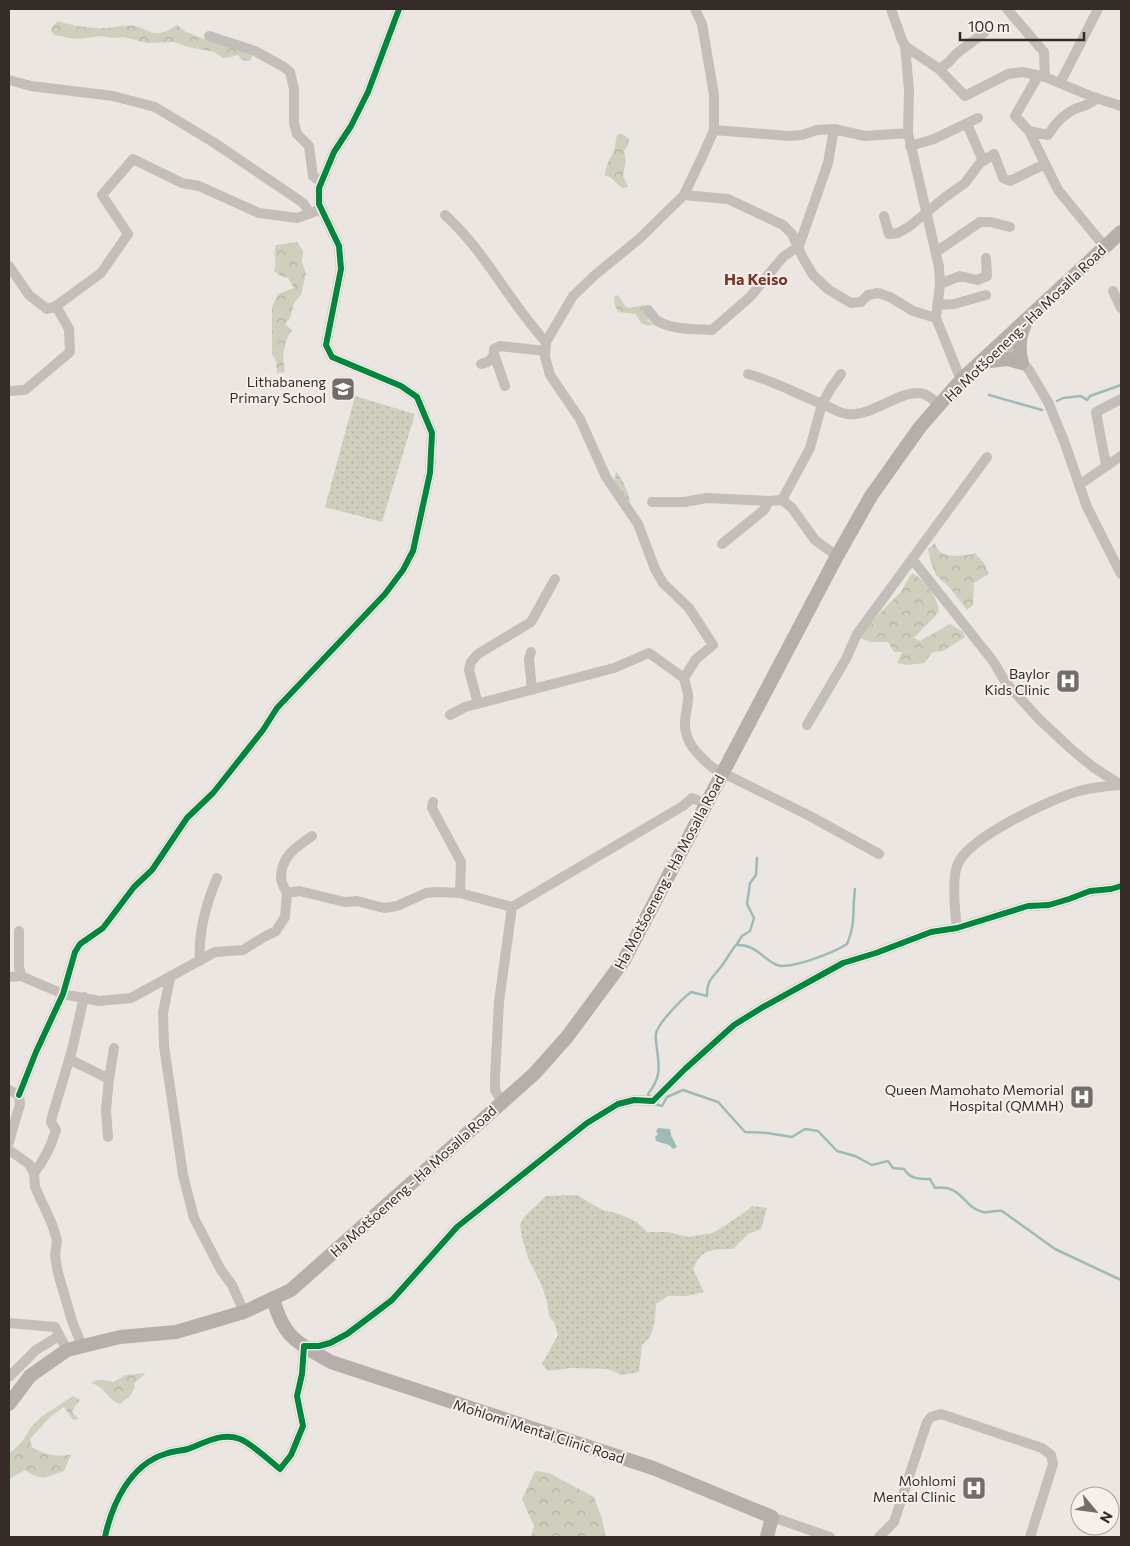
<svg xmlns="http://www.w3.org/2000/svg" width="1130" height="1546" viewBox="0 0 1130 1546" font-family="Commissioner,sans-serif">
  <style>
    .green { fill: url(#green-dots) }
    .forest { fill: url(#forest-crowns) }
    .water { fill: url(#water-ripples) }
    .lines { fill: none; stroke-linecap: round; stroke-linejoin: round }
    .stream { stroke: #9fbbb8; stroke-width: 2.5 }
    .street { stroke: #c4beba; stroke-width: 10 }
    .secondary { stroke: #b5aeab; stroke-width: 14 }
    .cycleway-casing { stroke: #f7efe9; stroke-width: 9 }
    .cycleway { stroke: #00873e; stroke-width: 6 }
    .labels { text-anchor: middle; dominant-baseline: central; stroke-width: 4; stroke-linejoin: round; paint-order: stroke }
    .street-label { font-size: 14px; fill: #342b29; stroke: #f7efe9 }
    .poi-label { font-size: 14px; fill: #342b29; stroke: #f7efe9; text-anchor: end }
    .quarter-label { font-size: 16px; font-weight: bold; fill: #7a352b; stroke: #f7efe9 }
  </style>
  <defs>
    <pattern id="green-dots" width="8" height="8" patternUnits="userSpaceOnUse" patternTransform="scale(1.25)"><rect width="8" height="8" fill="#cecfbd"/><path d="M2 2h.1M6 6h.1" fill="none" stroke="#b2b2a2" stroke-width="1.8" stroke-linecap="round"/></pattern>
    <pattern id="forest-crowns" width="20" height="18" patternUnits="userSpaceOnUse" patternTransform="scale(1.25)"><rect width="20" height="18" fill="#cecfbd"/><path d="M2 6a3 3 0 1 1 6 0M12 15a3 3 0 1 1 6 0" fill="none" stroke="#b2b2a2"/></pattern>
    <pattern id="water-ripples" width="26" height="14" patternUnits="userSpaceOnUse" patternTransform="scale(1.25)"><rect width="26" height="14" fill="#9fbbb8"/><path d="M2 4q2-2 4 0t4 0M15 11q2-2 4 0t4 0" fill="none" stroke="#829896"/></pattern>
  </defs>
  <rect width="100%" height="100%" fill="#ebe6e1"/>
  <path class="green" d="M355,396L415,414L382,522L325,507Z
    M616,472C622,477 630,496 631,504C625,497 618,489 614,480Z
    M577,1195L602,1210L619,1214L637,1222L647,1232H668L688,1237L713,1233L741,1215L752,1206L767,1208L761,1229L748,1234L733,1249C713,1249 701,1249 693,1269L704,1292L687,1296H668L656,1304C655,1319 655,1336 642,1345L639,1372L621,1375L608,1369L571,1368L548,1371L542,1364L558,1335L555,1324L549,1316L547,1301L541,1284L528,1258L522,1238L520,1224L525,1216L546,1196Z"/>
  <path class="forest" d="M58,21C68,25 93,29 104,28C115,28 126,23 138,27C145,29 152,34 160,33C167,32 172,28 177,25L186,32L205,39L213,37L248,49L252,57L250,61L242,60L238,55L230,57L223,58L214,52L188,47L174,42L148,43L123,37L111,38L101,36L77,39L54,35L51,31L53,26Z
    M618,134H622L629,139L628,145L624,151L626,161L623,176L628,187L622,188L610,177L605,176C604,166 613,156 615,147C616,142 615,139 618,134Z
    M297,242L303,251L302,262L306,273L301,295L294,303L290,318L285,324L292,330C283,343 282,357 285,372L277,373L276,361L272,354V307L278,294L294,288L288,278L281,276L274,271C278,259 272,256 276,245Z
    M618,295L625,306L629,308L644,305L651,317L647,320L653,325C643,327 640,323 636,314L618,312L615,305L614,297Z
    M935,543C936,546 937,549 939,551C945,558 967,556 975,553L984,563L989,574L974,583L973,605L967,610L950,588L936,575L931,563L928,549Z
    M912,573C926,581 937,596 939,612L914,638L920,641L950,624L962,631L965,637L943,651L933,652L924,663L906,665L897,663L902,652H894L888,642H870L860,638L866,627L900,593Z
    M146,1373L134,1383L135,1387L130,1396L120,1404C106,1399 107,1388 91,1383C99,1378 104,1380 113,1382L126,1375Z
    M73,1396L80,1400L75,1406L72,1412L79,1419L73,1420L64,1407L50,1417L30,1439L32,1447C46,1455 55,1457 71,1455L64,1471C45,1477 43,1482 25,1470L9,1479V1454L21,1443L32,1426L41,1417Z
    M535,1471L549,1473L594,1497L602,1519L606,1537H531L534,1526L522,1499Z"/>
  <path class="water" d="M658,1128L670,1129L671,1135L677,1147L673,1149L669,1145L656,1141L655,1137L658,1134L656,1131Z"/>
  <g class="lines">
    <path class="stream" d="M989,395L1042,410
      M1057,401L1063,398L1081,396L1087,400L1090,396L1121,385
      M737,944L742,936L750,931L754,918L747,904L750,883L756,875L757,858
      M650,1097L648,1094C660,1079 660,1069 657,1050C657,1045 655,1039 656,1034C657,1024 682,999 691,992L707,996C707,981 711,979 720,968C726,961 730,952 736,945C757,944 762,959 777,965C790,970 835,952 847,944C856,924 852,911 855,889
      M655,1104L662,1106L667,1097L683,1090L718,1102L745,1132L767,1133L792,1137L805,1129L818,1131L837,1151L855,1156L872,1165L888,1161L893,1168L904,1169C910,1179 919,1179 930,1179L935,1188C963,1184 962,1207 983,1212C988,1213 996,1210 1002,1211L1055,1249L1121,1280"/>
    <path class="street" d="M891,9L902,40L905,46L909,90L908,133L939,267L940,284L936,318L961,380
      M1007,9L1044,52L1045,77
      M209,36L255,51L284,67L290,72L294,89V123L297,134L309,146L313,176L321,182
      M905,46L939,69L965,96L1008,74L1023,72L1045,77L1093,97L1121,106
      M939,69L948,63L956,54L985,32
      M1038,76L1015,116L1029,131L1058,190L1105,247
      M9,80L31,86L113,96L155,107L213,142L287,192L303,203L310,213
      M1060,83L1098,9
      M967,124L983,161
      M714,130L789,136L802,135L817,130L834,129L865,136L908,133
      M1029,131L1048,135C1054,125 1064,114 1075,109C1085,105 1088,106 1097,98
      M910,146L934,139L978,118
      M684,195L728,199L783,225L792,234L803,258L813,275L829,290L851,303L861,302L868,295L878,293L890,297L913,311L936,318
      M445,215C486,252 509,302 546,342
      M884,216L889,234L898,233L910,226L944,198L965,183L980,163L994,154L1003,178L1010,181L1045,164
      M936,252L980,222H991L1010,227
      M9,266L29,295L47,309L56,306L101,273L128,234L102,195L133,159L182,183L199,186L259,213L297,218L322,209
      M940,284L960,276L977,280L987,276L986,258
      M1113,291L1121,308
      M938,305L954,304L986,295
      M648,310C651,313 653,317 656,320C671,330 695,329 712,330L750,297L783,257L799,246L828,163L834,129
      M1004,341L1029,370L1048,402L1064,441L1087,507L1121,574
      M481,364C488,362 491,361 494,354
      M748,374C774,381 797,394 822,404C830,407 839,413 847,414C871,418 903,387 924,394C929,396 935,401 940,405
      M505,386L494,354V349L500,346L545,351
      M9,391L25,390L70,352L69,329L56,306
      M1106,465L1096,412L1121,399
      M1079,485L1121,456
      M782,500L810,448L822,404L831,388L841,374
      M652,502H684L707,498L769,501L782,500L792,508L815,540L837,556
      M722,544L764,510L769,501
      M912,559L993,661L1006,683L1039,719L1070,748L1093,767L1121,785
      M531,652L529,659L532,690
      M684,678C685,683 687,689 688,694C689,703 685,713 685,722C684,743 699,756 713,768L808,815L879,854
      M478,704L469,670L471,662L478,654L531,622L555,579
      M450,715L465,707L614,668L649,653L684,678L696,659L713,645L689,608L663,583L655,569L638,524L606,477L580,419L550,375L545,357L546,342L573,296L595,275L639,239L684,195L703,155L714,130V95L702,24L695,9
      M807,725L846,659L857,634L987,457
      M433,802L432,808L461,862L460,893
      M287,893C285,889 281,883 281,878C281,856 296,847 312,836
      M957,928C955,912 952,881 957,866C966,838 1051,799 1079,791C1093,787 1107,786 1121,785
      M19,931V966L21,976
      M200,961C198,932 206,904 217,878
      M9,977L21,976L63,994L99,1001L131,998L215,952L243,950L264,937L276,931L285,917L287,893L299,891L345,902L357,901L384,908L397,906L426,893L437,892L460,893L512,907L683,806L692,798L706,804
      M170,978L163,1013L164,1046L183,1175L194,1218L221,1270L232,1285L244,1312
      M69,1059L109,1079L106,1110L108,1137
      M109,1079L114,1048
      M9,1090L19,1095L20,1104L9,1142
      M19,1095L36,1052L63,994L75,952L80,944L103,928L134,887L152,870L187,818L213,793L225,778L263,730L277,708L385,594L403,570L413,551L430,473L432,433L417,397L401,386L332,357L326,345L341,269L339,246L319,204V188L334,152L351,126L368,92L399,9
      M502,1102L495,1090V1077L499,1002L512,907
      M9,1150L29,1164L34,1173L35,1187L52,1224L57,1240L55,1256L58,1273L72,1321L82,1346
      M34,1173C45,1159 51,1147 56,1130L51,1122L52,1117L72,1050L84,997
      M9,1323L55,1327L67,1350
      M9,1377L36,1350L59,1336
      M772,1517L830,1537
      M105,1537C112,1504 130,1465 165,1454C173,1451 181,1451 188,1449C205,1443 221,1432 240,1439C251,1443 270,1461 280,1469L291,1455L303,1426L297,1396L302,1374L304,1346H319L330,1343L347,1334L375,1313L392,1300L457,1227L587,1123L618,1104L634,1100L653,1101L685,1069L734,1025L763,1007L843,963L876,953L931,932L957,928L1028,906L1049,905L1069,899L1090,891L1111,889L1121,886
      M879,1537L894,1522L927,1422L931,1417L941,1414L1042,1448L1051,1455L1053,1464L1030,1537"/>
    <path class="secondary" d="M981,362L1008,359L1022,363
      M1022,363C1018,348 1019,338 1025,324
      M273,1298C283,1338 298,1343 331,1362L653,1468L772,1517L767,1537
      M9,1404L30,1376L67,1350L120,1337L176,1332L244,1312L291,1290L534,1074L567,1037L624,960L837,556L871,496L920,427L961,380L1121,232"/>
    <g class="cycleway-casing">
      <path id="cycleway" d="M19,1095L36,1052L63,994L75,952L80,944L103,928L134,887L152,870L187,818L213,793L225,778L263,730L277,708L385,594L403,570L413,551L430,473L432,433L417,397L401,386L332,357L326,345L341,269L339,246L319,204V188L334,152L351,126L368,92L399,9
        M105,1537C112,1504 130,1465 165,1454C173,1451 181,1451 188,1449C205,1443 221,1432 240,1439C251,1443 270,1461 280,1469L291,1455L303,1426L297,1396L302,1374L304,1346H319L330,1343L347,1334L375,1313L392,1300L457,1227L587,1123L618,1104L634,1100L653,1101L685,1069L734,1025L763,1007L843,963L876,953L931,932L957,928L1028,906L1049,905L1069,899L1090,891L1111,889L1121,886"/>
    </g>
    <use href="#cycleway" class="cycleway"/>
  </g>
  <defs>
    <g id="school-square" transform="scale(1.25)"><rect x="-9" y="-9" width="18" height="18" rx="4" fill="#746c69" stroke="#f7efe9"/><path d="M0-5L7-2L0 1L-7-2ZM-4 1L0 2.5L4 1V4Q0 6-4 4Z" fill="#fff"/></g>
    <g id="hospital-square" transform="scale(1.25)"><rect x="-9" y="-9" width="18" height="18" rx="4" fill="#746c69" stroke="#f7efe9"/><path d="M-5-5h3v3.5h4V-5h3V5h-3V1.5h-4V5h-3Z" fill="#fff"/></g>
  </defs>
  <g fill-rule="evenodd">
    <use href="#school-square" x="343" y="389"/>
    <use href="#hospital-square" x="1068" y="681"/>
    <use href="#hospital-square" x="1082" y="1097"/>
    <use href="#hospital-square" x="974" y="1488"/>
  </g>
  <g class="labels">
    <g class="street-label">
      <text transform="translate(1025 323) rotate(-44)">Ha Motšoeneng - Ha Mosalla Road</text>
      <text transform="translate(669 872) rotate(-62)">Ha Motšoeneng - Ha Mosalla Road</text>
      <text transform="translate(413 1181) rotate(-42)">Ha Motšoeneng - Ha Mosalla Road</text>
      <text transform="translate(539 1431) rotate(18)">Mohlomi Mental Clinic Road</text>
    </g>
    <g class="poi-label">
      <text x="326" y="381">Lithabaneng<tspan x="326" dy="16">Primary School</tspan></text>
      <text x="1050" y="673">Baylor<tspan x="1050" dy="16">Kids Clinic</tspan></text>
      <text x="1064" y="1089">Queen Mamohato Memorial<tspan x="1064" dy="16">Hospital (QMMH)</tspan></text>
      <text x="956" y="1480">Mohlomi<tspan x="956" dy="16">Mental Clinic</tspan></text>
    </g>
    <g class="quarter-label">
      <text x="756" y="278">Ha Keiso</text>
    </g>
  </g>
  <rect width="1130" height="1546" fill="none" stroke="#342b29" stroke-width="20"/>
  <g transform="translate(1095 1511) rotate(119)"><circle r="24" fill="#f7efe9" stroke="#a9a19c"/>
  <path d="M0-4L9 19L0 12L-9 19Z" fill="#746c69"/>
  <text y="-8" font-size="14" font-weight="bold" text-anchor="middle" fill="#342b29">N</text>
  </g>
  <path d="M960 32v8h124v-8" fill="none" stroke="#342b29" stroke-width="2.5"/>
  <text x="968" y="32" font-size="15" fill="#342b29" stroke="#f7efe9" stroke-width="4" paint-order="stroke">100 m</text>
</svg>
